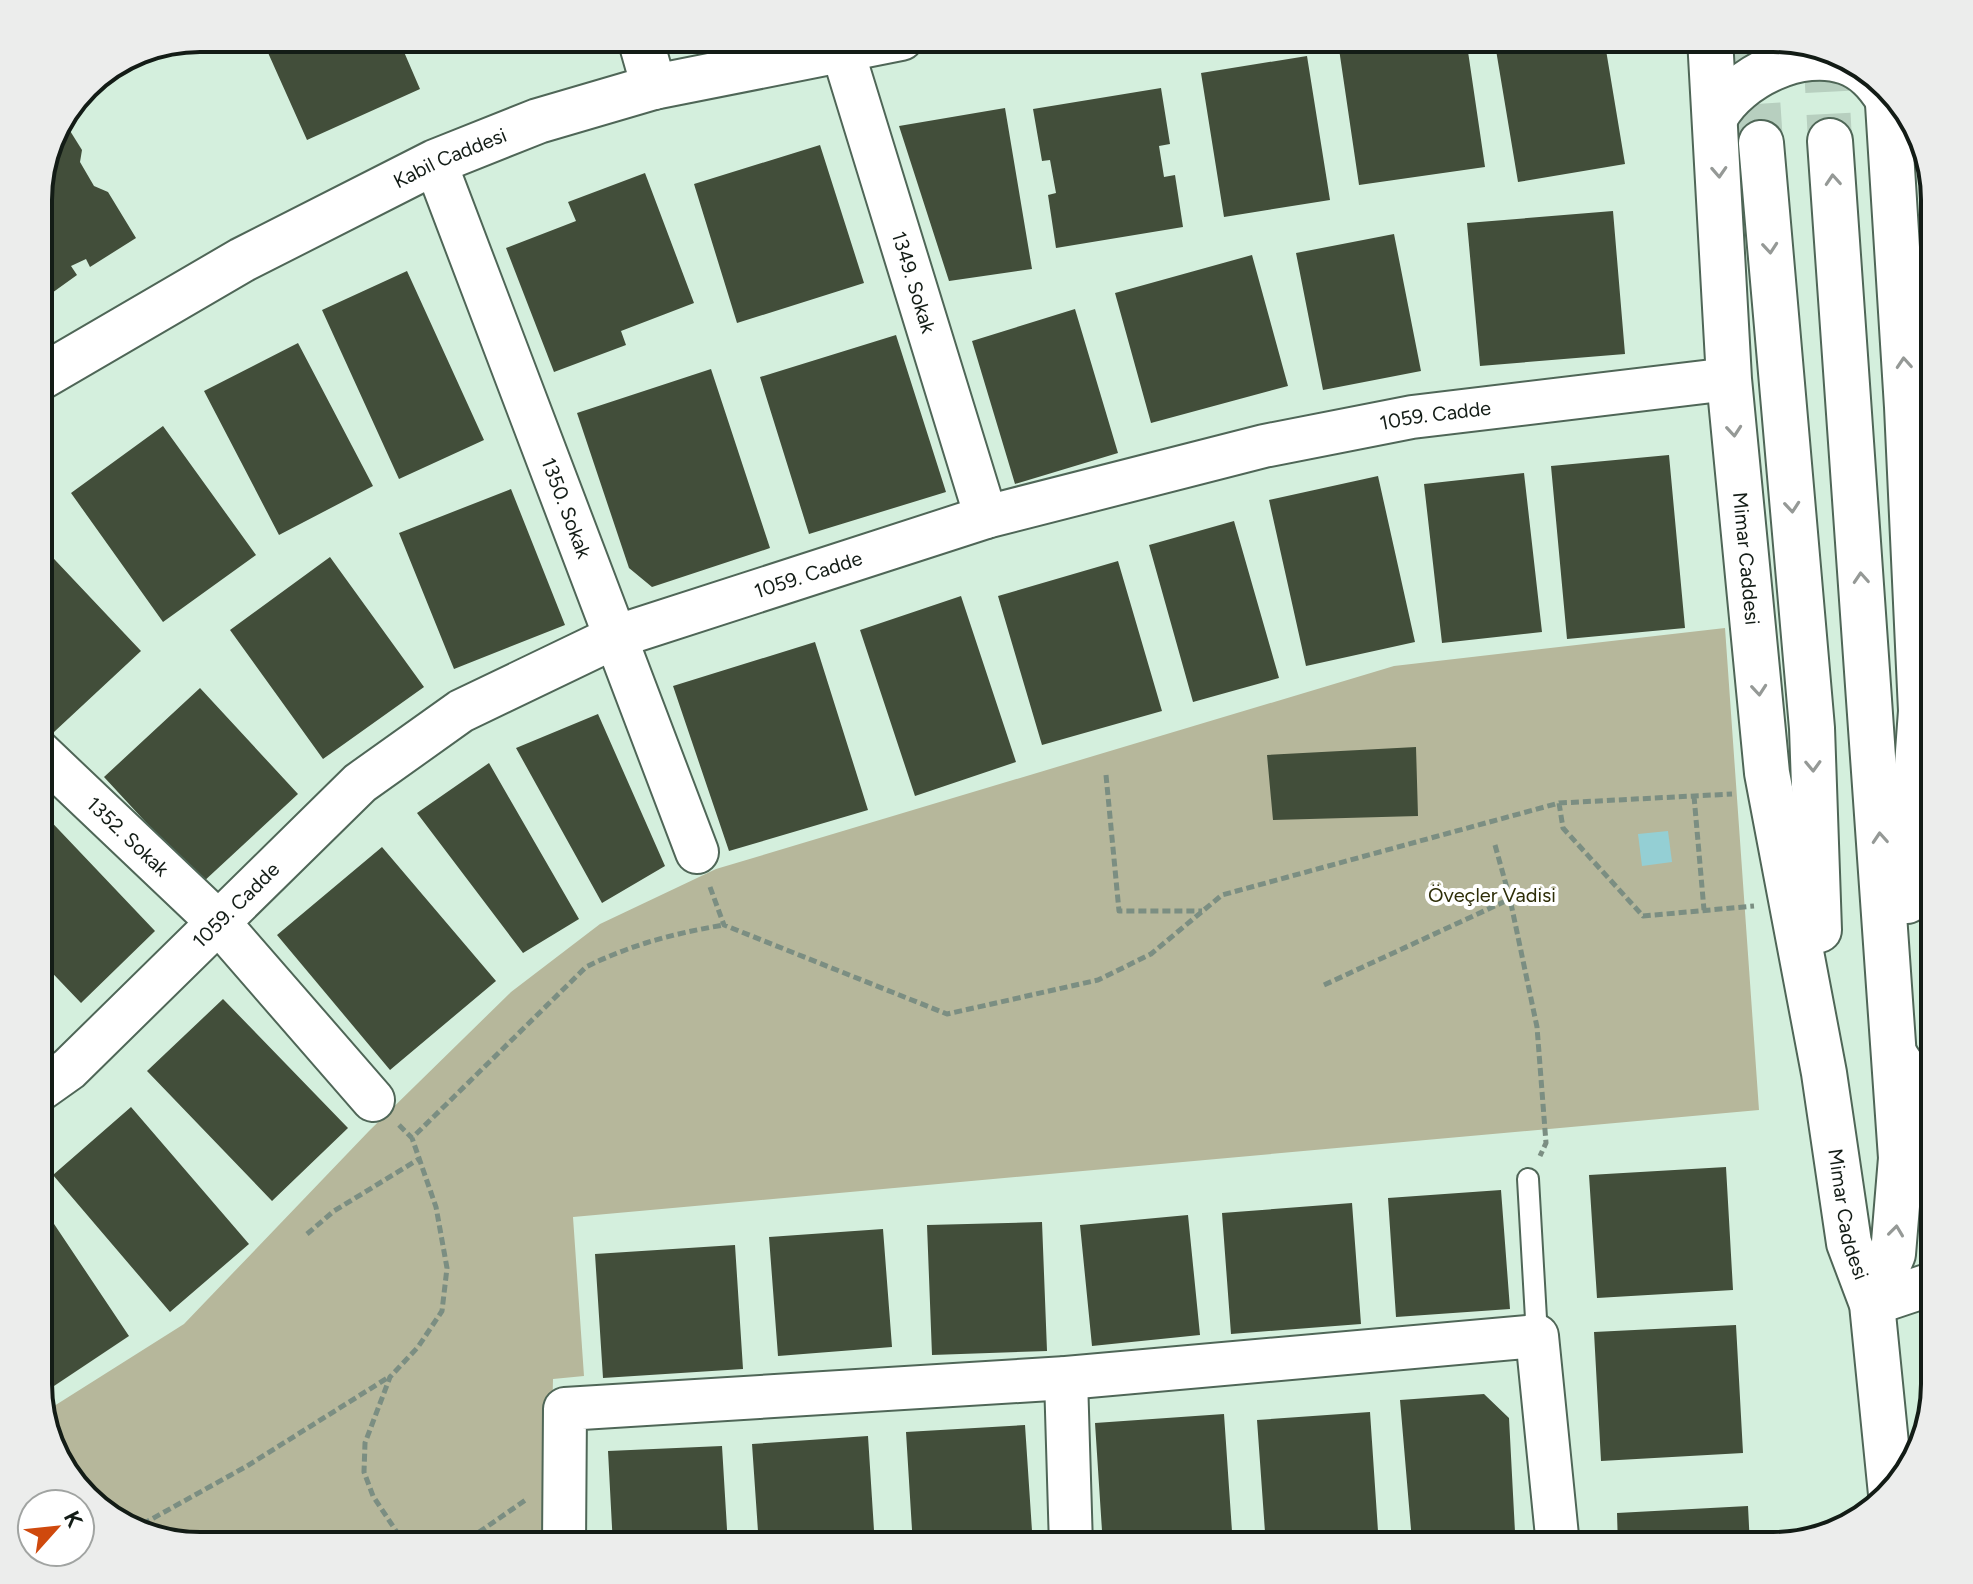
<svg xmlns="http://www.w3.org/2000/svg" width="1973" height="1584" viewBox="0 0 1973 1584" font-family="Figtree,sans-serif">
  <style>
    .green { fill: #b6b79b }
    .water { fill: #94cfd4 }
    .building { fill: #424e3a }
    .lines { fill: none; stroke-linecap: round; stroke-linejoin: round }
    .secondary-tunnel { stroke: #b7cfbf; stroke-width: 44; stroke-dasharray: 44 22; stroke-linecap: butt }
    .service-casing { stroke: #4f6657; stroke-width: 24 }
    .minor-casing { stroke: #4f6657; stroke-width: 46 }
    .tertiary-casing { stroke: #4f6657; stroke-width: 48 }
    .secondary-casing { stroke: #4f6657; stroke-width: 48 }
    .path { stroke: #7b8e82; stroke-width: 5; stroke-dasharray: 8 4; stroke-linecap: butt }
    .service { stroke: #fff; stroke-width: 20 }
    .minor { stroke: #fff; stroke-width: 42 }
    .tertiary { stroke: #fff; stroke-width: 44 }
    .secondary { stroke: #fff; stroke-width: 44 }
    .oneway { stroke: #959996 }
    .labels { text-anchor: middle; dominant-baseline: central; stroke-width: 8; stroke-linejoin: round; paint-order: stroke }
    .street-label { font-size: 20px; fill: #131c16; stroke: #fff }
    .park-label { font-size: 20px; fill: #2e2e08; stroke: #fff }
    .rim { fill: none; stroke: #131c16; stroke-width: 4 }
  </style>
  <rect width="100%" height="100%" fill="#d4efdd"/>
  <path class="green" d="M1725,628L1759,1110L573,1217L584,1376L553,1379L549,1546H200L138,1534L94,1506L55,1456L43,1413L184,1324L369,1131L511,992L600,924L716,869L1394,666Z"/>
  <path class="water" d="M1668,831L1672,862L1642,866L1638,834Z"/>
  <path class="building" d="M247,38H398L420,89L307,140L265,46L253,51Z
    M467,38H486L470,45Z
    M1415,38H1466L1485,167L1359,185L1339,49Z
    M1494,38H1604L1625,164L1518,182Z
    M1307,56L1330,200L1224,217L1201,73Z
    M1161,88L1170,144L1159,146L1164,177L1175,175L1183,227L1056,248L1048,195L1056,193L1050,160L1042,161L1033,109Z
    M1005,108L1032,269L949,281L899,126Z
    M62,118L82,150L80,162L94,186L108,192L136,238L90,267L86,259L71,266L77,275L38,303V189L55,129Z
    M820,145L864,283L737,323L694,184Z
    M645,173L694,303L621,331L626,345L554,372L506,248L576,221L568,202Z
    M1613,211L1625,354L1480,366L1467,223Z
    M1394,234L1421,371L1323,390L1296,253Z
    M1252,255L1288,386L1151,423L1115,293Z
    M407,271L484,440L399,479L322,310Z
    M1075,309L1118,453L1015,484L972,341Z
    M896,335L946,492L809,534L760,377Z
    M298,343L373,486L279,535L204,391Z
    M711,369L770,548L652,587L629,568L577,413Z
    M163,426L256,555L163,622L71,493Z
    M1669,455L1685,628L1567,639L1551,466Z
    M1524,473L1542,632L1442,643L1424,484Z
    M1378,476L1415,642L1306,666L1269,500Z
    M511,489L565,625L454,669L399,533Z
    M1234,521L1279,678L1193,702L1149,545Z
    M38,542L141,651L54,732L38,715Z
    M330,557L424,687L323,759L230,630Z
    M1118,561L1162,711L1042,745L998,596Z
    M961,596L1016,762L915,796L860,630Z
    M815,642L868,810L729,851L673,686Z
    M200,688L298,794L202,883L104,777Z
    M598,714L665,866L602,903L516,748Z
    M1416,747L1418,816L1273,820L1267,755Z
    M489,763L579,919L523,953L417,813Z
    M41,811L155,931L81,1003L38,958V814Z
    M382,847L496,981L390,1070L277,935Z
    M223,999L348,1128L272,1201L147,1071Z
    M38,1010L53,1028L38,1040Z
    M131,1107L249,1244L170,1312L53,1175Z
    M1726,1167L1733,1290L1597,1298L1589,1175Z
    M1501,1190L1510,1309L1396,1317L1388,1198Z
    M38,1200L129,1336L39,1396L38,1394Z
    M1352,1203L1361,1324L1231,1334L1222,1213Z
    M1188,1215L1200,1335L1092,1346L1080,1225Z
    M1042,1222L1047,1351L932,1355L927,1225Z
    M883,1229L892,1347L778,1356L769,1237Z
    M735,1245L743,1369L603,1378L595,1254Z
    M1736,1325L1743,1453L1601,1461L1594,1332Z
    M1484,1394L1509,1418L1515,1532L1412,1541L1400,1400Z
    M1370,1412L1379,1546H1266L1257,1420Z
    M1224,1414L1233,1546H1103L1095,1423Z
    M1025,1425L1033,1546H913L906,1432Z
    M868,1436L875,1546H759L752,1444Z
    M722,1446L728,1546H613L608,1451Z
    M1748,1506L1750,1546H1618L1617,1513Z"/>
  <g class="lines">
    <path class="secondary-tunnel" d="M1754,38L1761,143
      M1825,48L1830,141"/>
    <g class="service-casing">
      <path id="service" d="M1528,1179L1537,1336"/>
    </g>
    <g class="minor-casing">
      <g id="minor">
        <path id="s1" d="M842,49L986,517"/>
        <path id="s2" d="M435,162L697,852"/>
        <path id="s3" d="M38,751L219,923L373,1100"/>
        <path d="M1896,1055L1935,1114"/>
        <path id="s4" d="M38,1091L69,1069L360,783L461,711L615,637L986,517L1264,446L1412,417L1729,379"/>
        <path d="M1872,1304L1935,1283"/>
        <path d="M1066,1378L1071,1546"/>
        <path d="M564,1546L565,1409L1066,1378L1537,1336L1558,1546"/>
      </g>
    </g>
    <g class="tertiary-casing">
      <path id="tertiary" d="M640,38L654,87"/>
    </g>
    <g class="secondary-casing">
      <g id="secondary">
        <path id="s5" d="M1710,38L1729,379L1767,773L1824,1073L1849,1243L1872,1304L1891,1494"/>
        <path d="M1887,88L1907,407L1921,711L1907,901"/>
        <path d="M1716,116C1738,77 1801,46 1846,62C1865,69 1876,81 1887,98"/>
        <path d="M1830,141L1901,1158L1893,1254L1872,1304"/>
        <path d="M1761,143L1812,728L1819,930"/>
        <path id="s6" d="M38,379L242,260L435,162L538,121L654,87L901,38"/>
      </g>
    </g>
    <path class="path" d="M1106,775L1119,911H1202
      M1694,796L1704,910
      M1559,803L1563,828L1643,916L1754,906
      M1495,845L1510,899L1537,1027L1546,1143L1540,1156
      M710,887L724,925L947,1014L1098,980L1151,954L1222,895L1559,803L1732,794
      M1324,985L1510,899
      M399,1125L412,1138L586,967C630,945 675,933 724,925
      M307,1234L334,1211L419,1159
      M132,1530L247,1466L389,1377
      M406,1546L373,1496L364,1472L365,1443L390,1377L418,1347L442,1311L447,1268L436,1207L412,1138
      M459,1546L527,1499"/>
    <use href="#service" class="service"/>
    <use href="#minor" class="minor"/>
    <use href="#tertiary" class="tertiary"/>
    <use href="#secondary" class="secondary"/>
  </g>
  <defs><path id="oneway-chevron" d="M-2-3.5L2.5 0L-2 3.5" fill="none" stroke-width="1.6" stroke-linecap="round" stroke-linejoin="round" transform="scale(2)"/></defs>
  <g class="oneway">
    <use href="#oneway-chevron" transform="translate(1719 172) rotate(87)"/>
    <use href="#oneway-chevron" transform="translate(1833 180) rotate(-94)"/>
    <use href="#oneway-chevron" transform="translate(1770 248) rotate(85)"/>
    <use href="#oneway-chevron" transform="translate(1904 363) rotate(-94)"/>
    <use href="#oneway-chevron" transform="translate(1734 431) rotate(85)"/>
    <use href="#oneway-chevron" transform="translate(1792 507) rotate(85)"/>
    <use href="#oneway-chevron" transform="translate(1861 578) rotate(-94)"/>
    <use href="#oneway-chevron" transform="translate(1759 690) rotate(85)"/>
    <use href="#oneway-chevron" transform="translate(1813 766) rotate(88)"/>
    <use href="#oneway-chevron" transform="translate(1880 838) rotate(-94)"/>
    <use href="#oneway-chevron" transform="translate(1896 1231) rotate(-83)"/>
  </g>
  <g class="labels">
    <g class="street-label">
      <text stroke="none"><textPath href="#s6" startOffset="468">Kabil Caddesi</textPath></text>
      <text stroke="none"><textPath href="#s1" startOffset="244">1349. Sokak</textPath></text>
      <text stroke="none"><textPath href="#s4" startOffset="1592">1059. Cadde</textPath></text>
      <text stroke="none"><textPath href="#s2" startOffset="370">1350. Sokak</textPath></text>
      <text stroke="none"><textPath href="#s5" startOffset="522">Mimar Caddesi</textPath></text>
      <text stroke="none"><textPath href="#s4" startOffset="944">1059. Cadde</textPath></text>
      <text stroke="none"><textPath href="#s3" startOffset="124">1352. Sokak</textPath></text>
      <text stroke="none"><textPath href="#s4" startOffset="272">1059. Cadde</textPath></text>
      <text stroke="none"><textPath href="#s5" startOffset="1186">Mimar Caddesi</textPath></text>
    </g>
    <g class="park-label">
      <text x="1492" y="895">Öveçler Vadisi</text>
    </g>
  </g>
  <path d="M0 0H1973V1584H0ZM200 52H1773A148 148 0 0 1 1921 200V1384A148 148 0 0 1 1773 1532H200A148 148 0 0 1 52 1384V200A148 148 0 0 1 200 52Z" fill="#ecedec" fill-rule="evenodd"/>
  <path class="rim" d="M200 52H1773A148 148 0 0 1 1921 200V1384A148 148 0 0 1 1773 1532H200A148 148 0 0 1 52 1384V200A148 148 0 0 1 200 52Z"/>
  <g transform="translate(56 1528) rotate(63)"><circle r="38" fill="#ffffff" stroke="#a1a4a2" stroke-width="2"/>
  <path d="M0-6L14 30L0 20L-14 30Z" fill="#cf490d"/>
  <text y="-12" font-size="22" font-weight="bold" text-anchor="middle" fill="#131c16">K</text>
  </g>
</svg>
